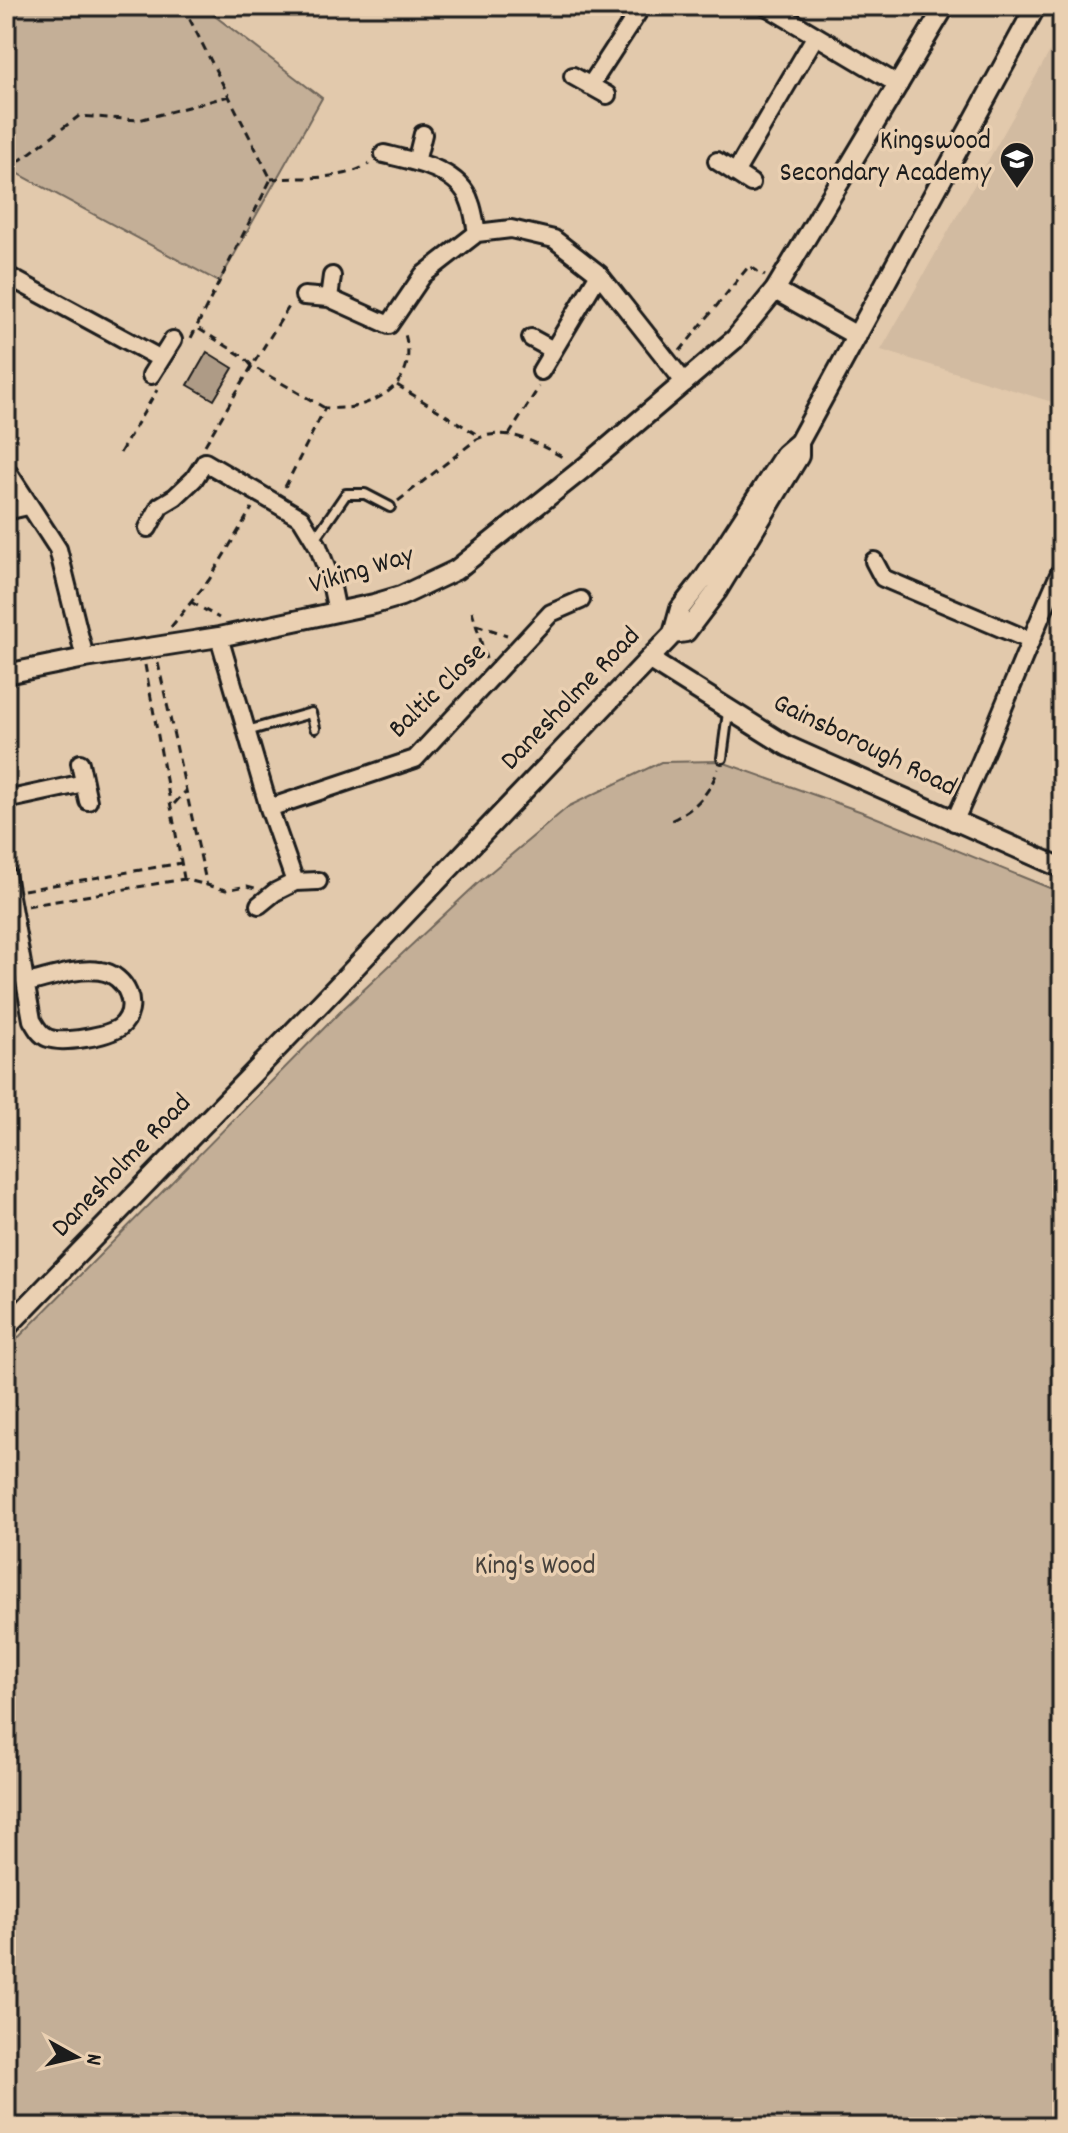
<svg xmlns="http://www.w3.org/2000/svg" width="1068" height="2133" viewBox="0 0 1068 2133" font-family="Dekko,sans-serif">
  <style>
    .built { fill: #d2bba1 }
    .green { fill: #c4af97; stroke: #70665a; stroke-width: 2 }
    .building { fill: #ae9b86; stroke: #1c1c1c; stroke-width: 2 }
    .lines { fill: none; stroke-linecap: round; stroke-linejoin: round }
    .service-casing { stroke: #1c1c1c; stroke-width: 14 }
    .minor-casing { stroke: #1c1c1c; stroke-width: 22 }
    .tertiary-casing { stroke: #1c1c1c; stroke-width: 24 }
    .path { stroke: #1c1c1c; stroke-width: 3; stroke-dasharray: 8 6; stroke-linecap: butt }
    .service { stroke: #ead0b2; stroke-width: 8 }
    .minor { stroke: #ead0b2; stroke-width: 16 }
    .tertiary { stroke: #ead0b2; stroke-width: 18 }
    .labels { text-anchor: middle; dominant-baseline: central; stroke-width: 7; stroke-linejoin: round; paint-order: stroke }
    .poi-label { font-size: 28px; fill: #1c1c1c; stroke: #ead0b2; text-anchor: end }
    .street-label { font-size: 28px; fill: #1c1c1c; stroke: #ead0b2 }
    .park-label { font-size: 28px; fill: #46413b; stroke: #ead0b2 }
  </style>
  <rect width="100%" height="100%" fill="#e2c9ac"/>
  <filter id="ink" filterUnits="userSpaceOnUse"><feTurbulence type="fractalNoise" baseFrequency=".0125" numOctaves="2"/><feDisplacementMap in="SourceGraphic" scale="16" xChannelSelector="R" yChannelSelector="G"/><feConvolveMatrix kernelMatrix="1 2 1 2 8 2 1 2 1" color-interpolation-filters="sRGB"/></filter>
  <g filter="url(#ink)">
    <path class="built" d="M1062,30V405L881,350Z"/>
    <path class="green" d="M6,6H207L211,13L322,98L219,282L6,167Z
      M719,761L865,813L1062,893V2127H6V1350L342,1010L479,882L569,806L661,762Z"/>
    <path class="building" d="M207,352L233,368L214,400L188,385Z"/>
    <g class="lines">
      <g class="service-casing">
        <path id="service" d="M315,539L346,494H365L390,507
          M247,731L311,713L315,728
          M722,758L728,712"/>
      </g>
      <g class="minor-casing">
        <path id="minor" d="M766,6L899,85
          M573,76L607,95
          M590,86L642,6
          M384,154C413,161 460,169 470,202C474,212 475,223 477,233
          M717,161L751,183
          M416,162L423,134
          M735,173L815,37
          M6,275L161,359
          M304,296L329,298L389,325L423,275L477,233L511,229L554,239L599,274L685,383
          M329,298L332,276
          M531,338L553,350
          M541,371L599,274
          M151,375L173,340
          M6,469L58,549L85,658
          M6,511L28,506
          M148,528L160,506L175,497L194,479L205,462L301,518L318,546L330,578L337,612
          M874,561L883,578L1029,640
          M219,637L269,808L295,882L275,892L259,905
          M80,763L88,801
          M6,800L84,783
          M269,808L415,759L551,613L581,600
          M954,822C993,738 1024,652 1062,568
          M6,874L32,1020C36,1027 40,1035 48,1038C62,1044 108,1036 120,1027C142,1008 126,974 100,971C78,967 49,978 27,983
          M295,882L318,881"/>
      </g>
      <g class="tertiary-casing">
        <path id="tertiary" d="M857,336L775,290L945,6
          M673,634L686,632L717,591L799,456V442
          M650,660L787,746L1062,868
          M6,674L85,658L219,637L374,604L401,596L456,570L585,467L735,339L775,290
          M6,1328L323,1001L673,634L680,609L705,577L785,454L799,442L1036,6"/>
      </g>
      <path class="path" d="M183,6L271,179L191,338
        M6,171L79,116L139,120L229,96
        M271,179C301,177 342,181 369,164
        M199,329L244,357L252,366L290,305
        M680,351L749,266L765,276
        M397,385L481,437
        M509,435L539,387
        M205,445L252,366L325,408
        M120,453L157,390
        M285,487L325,408C335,408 347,409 357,406C396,395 417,371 404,331
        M398,501L477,439C507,425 539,444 566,459
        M191,602L219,618
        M472,611L486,659
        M476,625L507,635
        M171,627L209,580L252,508
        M158,663L207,886
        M145,665L184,878
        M174,804L185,792
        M672,820C695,809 710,793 718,769
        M24,890L181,863
        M27,906L184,879L226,890L247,886L255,888"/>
      <use href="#service" class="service"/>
      <use href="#minor" class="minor"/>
      <use href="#tertiary" class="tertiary"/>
    </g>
  </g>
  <defs>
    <g id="school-pin" transform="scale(1.8)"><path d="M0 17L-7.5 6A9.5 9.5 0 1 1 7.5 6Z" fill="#1c1c1c" stroke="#ead0b2"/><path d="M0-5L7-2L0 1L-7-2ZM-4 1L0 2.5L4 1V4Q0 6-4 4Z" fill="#fff"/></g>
  </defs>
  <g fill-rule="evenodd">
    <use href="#school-pin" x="1017" y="159"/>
  </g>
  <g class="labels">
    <g class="poi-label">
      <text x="991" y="143">Kingswood<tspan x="991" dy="32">Secondary Academy</tspan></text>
    </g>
    <g class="street-label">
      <text transform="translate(362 572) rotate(-17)">Viking Way</text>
      <text transform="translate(439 692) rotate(-44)">Baltic Close</text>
      <text transform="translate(572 700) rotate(-46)">Danesholme Road</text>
      <text transform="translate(864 747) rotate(26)">Gainsborough Road</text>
      <text transform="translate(123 1167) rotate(-46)">Danesholme Road</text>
    </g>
    <g class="park-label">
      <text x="535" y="1568">King's Wood</text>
    </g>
  </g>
  <rect width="1068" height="2133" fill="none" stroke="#ead0b2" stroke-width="32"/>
  <rect x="16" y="16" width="1036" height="2101" fill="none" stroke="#1c1c1c" stroke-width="3" filter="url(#ink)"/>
  <g transform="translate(76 2057) rotate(98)" stroke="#ead0b2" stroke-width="6" paint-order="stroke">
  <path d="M0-6L14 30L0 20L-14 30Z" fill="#1c1c1c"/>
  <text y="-12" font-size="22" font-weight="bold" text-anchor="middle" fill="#1c1c1c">N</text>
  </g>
</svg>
